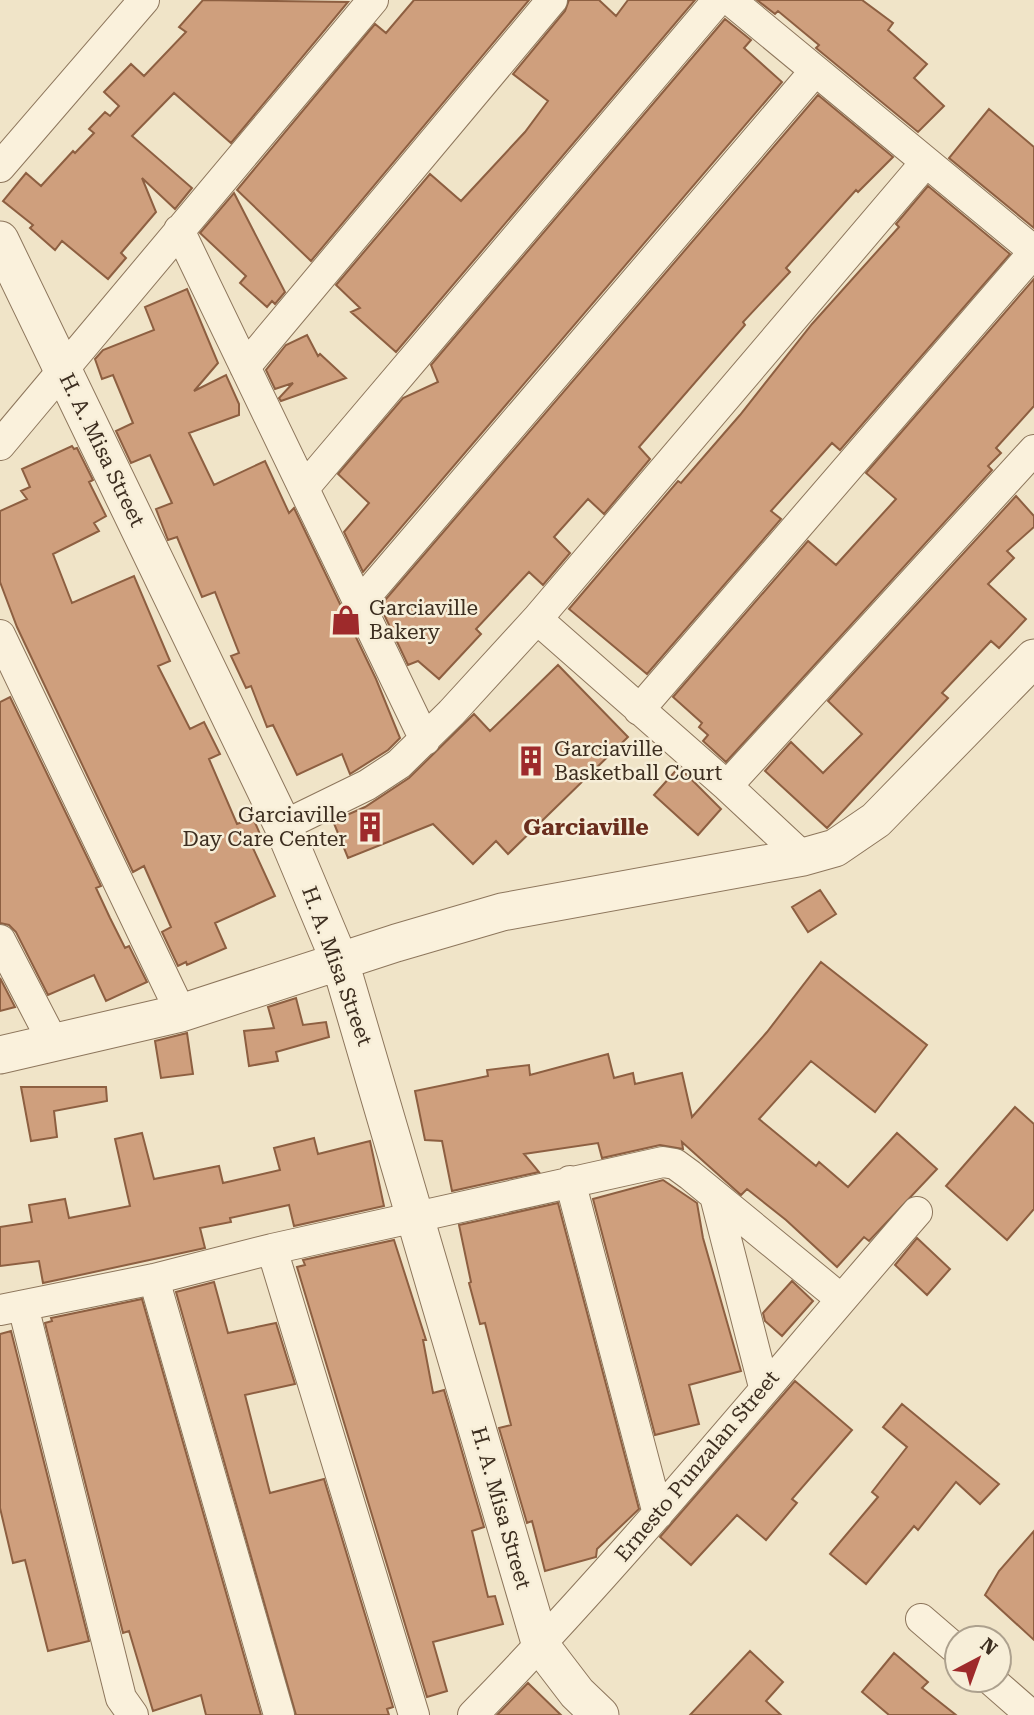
<svg xmlns="http://www.w3.org/2000/svg" width="1034" height="1715" viewBox="0 0 1034 1715" font-family="'Roboto Serif',serif">
  <style>
    .building { fill: #cf9f7d; stroke: #8d5f41; stroke-width: 2 }
    .lines { fill: none; stroke-linecap: round; stroke-linejoin: round }
    .minor-casing { stroke: #8d765c; stroke-width: 32 }
    .tertiary-casing { stroke: #8d765c; stroke-width: 39 }
    .minor { stroke: #faf1dc; stroke-width: 30 }
    .tertiary { stroke: #faf1dc; stroke-width: 37 }
    .labels { text-anchor: middle; dominant-baseline: central; stroke-width: 5; stroke-linejoin: round; paint-order: stroke }
    .street-label { font-size: 21px; fill: #3d2e20; stroke: #f7eed8 }
    .poi-label { font-size: 21px; fill: #3d2e20; stroke: #f7eed8; text-anchor: start }
    .neighbourhood-label { font-size: 23px; font-weight: bold; fill: #6b2e1e; stroke: #f7eed8 }
  </style>
  <rect width="100%" height="100%" fill="#f0e4c8"/>
  <path class="building" d="M203,0L348,2L231,143L174,93L132,136L192,188L175,209L142,178L156,212L121,253L126,258L108,279L62,241L55,250L30,228L33,225L3,201L26,173L41,186L73,151L75,153L94,133L89,129L105,112L110,116L119,106L104,92L131,64L144,76L186,32L179,27Z
    M414,0H529L311,261L237,190L375,24L386,33Z
    M569,0H599L616,16L628,0H695L396,352L351,312L360,308L336,285L430,174L461,201L525,132L548,101L513,74L565,11Z
    M757,0H862L893,23L888,30L927,64L914,78L944,106L918,132L816,48L819,45L778,11L775,14Z
    M725,19L751,40L744,48L782,82L363,572L344,532L369,503L338,474L403,398L438,382L431,365Z
    M818,95L893,157L858,192L856,190L786,268L790,272L743,322L745,325L639,447L650,459L604,514L588,499L554,537L570,553L543,585L529,572L476,629L481,634L439,679L418,661L408,665L380,606Z
    M989,109L1034,147V228L949,158Z
    M928,186L1010,254L840,450L832,443L771,511L781,519L647,674L569,609L678,481L681,483L740,415L812,324L899,227L896,224Z
    M234,193L285,292L275,304L272,301L267,307L240,283L246,276L200,233Z
    M1034,279V406L996,448L1001,453L988,466L992,470L726,762L703,741L708,735L699,727L702,723L673,697L808,541L836,565L896,499L866,473Z
    M187,289L218,363L194,391L226,375L239,404V415L189,433L214,485L265,461L289,513L294,508L376,679L400,738L388,750L350,774L342,754L297,775L273,725L267,727L251,686L246,688L231,656L239,653L215,592L202,597L177,537L168,540L156,509L172,503L150,455L131,463L116,431L133,423L113,375L102,379L95,359L103,350L154,330L145,307Z
    M307,335L318,356L320,354L346,378L281,401L279,398L293,383L275,389L266,370L286,345Z
    M72,446L74,449L77,448L93,480L89,482L106,516L94,523L99,531L53,554L72,603L134,576L170,661L158,666L190,729L204,722L220,754L209,759L237,824L253,818L263,841L252,846L275,896L215,923L226,948L187,965L186,962L178,966L162,932L171,927L144,866L133,872L17,627L0,582V511L27,499L21,491L30,487L22,469Z
    M1016,496L1034,516V527L1007,551L1014,558L988,584L1026,619L999,648L991,641L942,693L948,698L827,828L765,771L791,742L823,773L862,734L828,701Z
    M558,665L628,737L508,854L496,841L473,864L433,824L348,858L333,821L365,807L409,778L474,714L490,731Z
    M10,697L101,886L96,888L110,918L125,948L129,946L147,982L106,1001L94,975L48,995L16,932L9,925L0,923V702Z
    M679,767L721,809L698,835L654,795Z
    M820,890L836,914L808,932L792,907Z
    M821,962L927,1045L875,1112L811,1061L759,1119L816,1166L819,1162L848,1187L897,1133L937,1169L869,1241L864,1237L837,1267L786,1220L747,1189L741,1195L682,1142L683,1149L660,1145L602,1158L598,1143L524,1154L539,1172L452,1191L442,1141L425,1140L415,1091L488,1076L487,1070L529,1065L530,1075L608,1054L614,1078L633,1073L635,1084L682,1073L692,1117L767,1032Z
    M0,978L15,1007L0,1011Z
    M296,998L303,1025L326,1022L329,1037L276,1052L278,1061L249,1066L244,1031L274,1028L268,1007Z
    M187,1033L193,1074L161,1078L155,1041Z
    M21,1087H106L107,1101L54,1111L57,1137L31,1141Z
    M1015,1107L1034,1124V1209L1007,1240L946,1186Z
    M142,1133L154,1179L219,1166L223,1183L280,1170L274,1148L314,1138L318,1154L370,1141L384,1206L294,1226L289,1205L230,1218L231,1222L200,1228L205,1248L43,1283L39,1261L0,1266V1227L32,1222L29,1205L65,1199L69,1218L130,1206L115,1139Z
    M663,1180L697,1203L703,1238L741,1371L689,1385L699,1424L655,1435L593,1199Z
    M558,1203L639,1509L597,1549L596,1557L545,1571L532,1521L527,1523L499,1428L511,1425L485,1323L480,1324L469,1283L471,1282L459,1225Z
    M917,1238L950,1269L927,1295L895,1265Z
    M394,1240L426,1340H423L433,1393L444,1390L484,1527L472,1531L488,1597L495,1596L503,1624L433,1642L447,1691L427,1697L297,1267L305,1265L303,1260Z
    M792,1281L813,1301L782,1336L765,1321L763,1313Z
    M214,1282L228,1333L276,1323L295,1384L245,1395L270,1493L324,1479L393,1707L387,1709L389,1715H296L176,1292Z
    M142,1299L261,1715H206L201,1695L153,1711L129,1631L123,1633L45,1323L52,1321L51,1318Z
    M11,1331L89,1641L48,1651L25,1560L13,1563L0,1508V1334Z
    M795,1381L852,1430L792,1499L797,1503L766,1540L737,1515L691,1565L660,1537Z
    M902,1404L999,1484L980,1504L956,1482L918,1530L914,1526L866,1584L830,1554L878,1497L872,1492L907,1447L883,1427Z
    M1034,1531V1640L985,1595L999,1571Z
    M750,1651L783,1682L766,1701L781,1715H690Z
    M894,1653L928,1682L922,1688L956,1715H889L862,1692Z
    M528,1683L561,1715H497Z"/>
  <g class="lines">
    <g class="minor-casing">
      <path id="minor" d="M730,0L1034,251
        M0,167L144,0
        M179,230L425,740
        M245,367L552,0
        M0,445L373,0
        M304,488L718,0
        M360,603L815,71
        M537,619L727,786L803,857
        M0,635L181,1013
        M639,710L1034,252
        M727,786L1034,450
        M283,826L367,785L399,764L451,713L537,619L926,162
        M0,940L53,1042
        M570,1181L658,1514
        M715,1196L764,1387
        M272,1249L414,1715
        M154,1279L279,1715
        M23,1306L121,1698L133,1715
        M0,1310L154,1279L272,1249L663,1162L675,1164L690,1175L841,1299
        M921,1619L957,1650
        M991,1680L1031,1715
        M473,1715C629,1555 770,1381 917,1212"/>
    </g>
    <g class="tertiary-casing">
      <path id="tertiary" d="M0,240L283,826L340,962L541,1646L577,1693L600,1715
        M0,1055L181,1013L396,943L502,912L803,857L835,848L876,820L1034,658"/>
    </g>
    <use href="#minor" class="minor"/>
    <use href="#tertiary" class="tertiary"/>
  </g>
  <defs>
    <g id="shop-bare" transform="scale(2.415)"><path d="M-5-2.5h2.3a2.7 3.5 0 0 1 5.4 0H5L5.5 6h-11ZM-1.5-2.5h3a1.5 2.3 0 0 0-3 0Z" fill="#9e2a2b" stroke="#f7eed8" stroke-width="2.5" paint-order="stroke"/></g>
    <g id="building-bare" transform="scale(2.415)"><path d="M-4-6H4V6H1V3H-1V6H-4ZM-2.5-4.3h1.7v1.8h-1.7ZM.8-4.3h1.7v1.8H.8ZM-2.5-1h1.7V.8h-1.7ZM.8-1h1.7V.8H.8Z" fill="#9e2a2b" stroke="#f7eed8" stroke-width="2.5" paint-order="stroke"/></g>
  </defs>
  <g fill-rule="evenodd">
    <use href="#shop-bare" x="346" y="620"/>
    <use href="#building-bare" x="531" y="761"/>
    <use href="#building-bare" x="370" y="827"/>
  </g>
  <g class="labels">
    <g class="street-label">
      <text transform="translate(102 450) rotate(64)">H. A. Misa Street</text>
      <text transform="translate(337 966) rotate(70)">H. A. Misa Street</text>
      <text transform="translate(697 1466) rotate(-50)">Ernesto Punzalan Street</text>
      <text transform="translate(501 1508) rotate(74)">H. A. Misa Street</text>
    </g>
    <g class="poi-label">
      <text x="369" y="608">Garciaville<tspan x="369" dy="24">Bakery</tspan></text>
      <text x="554" y="749">Garciaville<tspan x="554" dy="24">Basketball Court</tspan></text>
      <text x="347" y="815" text-anchor="end">Garciaville<tspan x="347" dy="24">Day Care Center</tspan></text>
    </g>
    <g class="neighbourhood-label">
      <text x="586" y="827">Garciaville</text>
    </g>
  </g>
  <g transform="translate(978 1659) rotate(41)"><circle r="33" fill="#f7eed8" stroke="#ada18e" stroke-width="2"/>
  <path d="M0-5L12 26L0 18L-12 26Z" fill="#9e2a2b"/>
  <text y="-10" font-size="19" font-weight="bold" text-anchor="middle" fill="#3d2e20">N</text>
  </g>
</svg>
